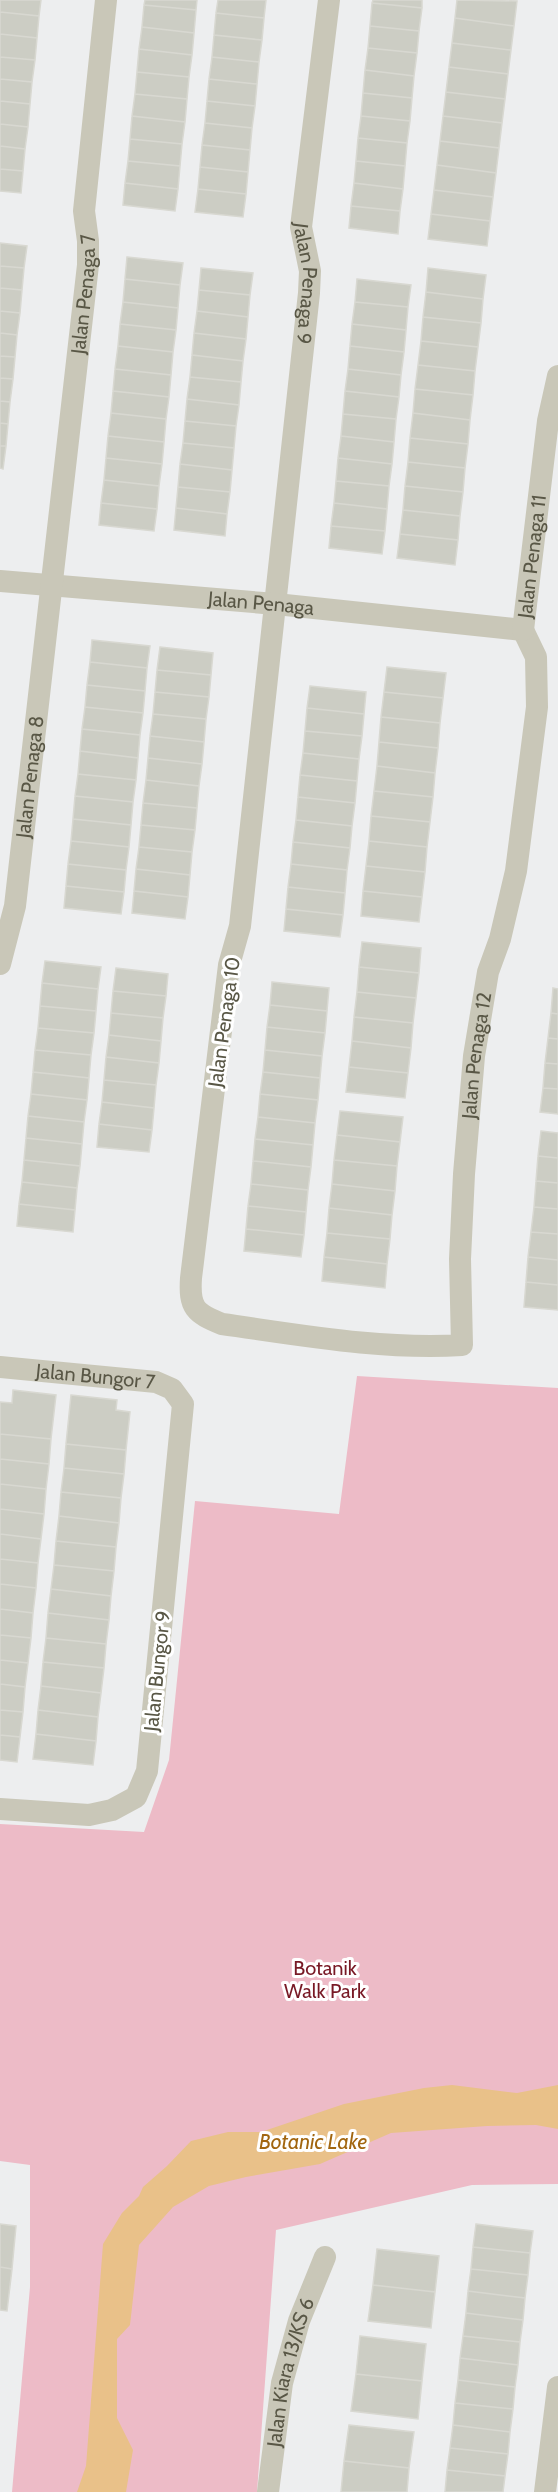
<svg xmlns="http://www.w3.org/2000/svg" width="558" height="2492" viewBox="0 0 558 2492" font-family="Cabin,sans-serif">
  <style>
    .green { fill: #edbbc7 }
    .water { fill: #e9c189 }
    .building { fill: #cccdc4; stroke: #d8d8d1; stroke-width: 1.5 }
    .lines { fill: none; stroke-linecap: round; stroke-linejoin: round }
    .minor { stroke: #c9c7b8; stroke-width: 22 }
    .labels { text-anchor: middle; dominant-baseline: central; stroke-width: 6; stroke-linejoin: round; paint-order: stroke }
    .street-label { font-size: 20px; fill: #595746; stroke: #fff }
    .park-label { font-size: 20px; fill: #781925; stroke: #fff }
    .water-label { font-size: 21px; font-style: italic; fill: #a26610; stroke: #fff }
  </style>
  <rect width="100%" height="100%" fill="#edeeef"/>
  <path class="green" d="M357,1376L558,1388V2184L472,2185L276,2230L257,2492H12L30,2287V2165L0,2161V1824L144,1832L169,1760L195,1501L339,1514Z"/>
  <path class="water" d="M452,2085L517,2093L558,2085V2129L536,2125L487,2126L391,2133L320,2164L246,2177L209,2186L173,2207L139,2245L130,2325L117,2339V2418L133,2450L126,2492H77L86,2466L103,2244L122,2213L139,2196L143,2187L167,2166L191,2141L228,2132H261L344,2104L424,2088Z"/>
  <path class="building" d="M0,0H41L39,16L0,12Z
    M145,0H197L196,10L144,5Z
    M218,0H266L264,18L216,13Z
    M373,0H422V8L372,3Z
    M457,0L517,1L514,26L455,18Z
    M372,3L422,8L419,31L370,26Z
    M144,5L196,10L194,33L142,27Z
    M0,12L39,16L37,38L0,34Z
    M216,13L264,18L262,40L214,35Z
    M455,18L514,26L511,50L452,43Z
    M370,26L419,31L417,53L368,48Z
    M142,27L194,33L192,55L139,49Z
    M0,34L37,38L35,60L0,57Z
    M214,35L262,40L259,62L212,57Z
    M452,43L511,50L508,74L449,67Z
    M368,48L417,53L414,76L365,70Z
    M139,49L192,55L189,77L137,72Z
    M0,57L35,60L32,82L0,79Z
    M212,57L259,62L257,84L209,79Z
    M449,67L508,74L505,99L446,92Z
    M365,70L414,76L412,98L363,93Z
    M137,72L189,77L187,99L135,94Z
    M0,79L32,82L30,104L0,101Z
    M209,79L257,84L255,106L207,101Z
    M446,92L505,99L502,123L443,116Z
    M363,93L412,98L410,121L361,116Z
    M135,94L187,99L185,122L132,116Z
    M0,101L30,104L28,127L0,124Z
    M207,101L255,106L252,128L205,123Z
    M132,116L185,122L182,144L130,139Z
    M361,116L410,121L407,143L358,138Z
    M443,116L502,123L499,148L440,141Z
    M205,123L252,128L250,150L202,145Z
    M0,124L28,127L25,149L0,146Z
    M358,138L407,143L405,166L356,161Z
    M130,139L182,144L180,166L128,161Z
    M440,141L499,148L496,173L437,165Z
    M202,145L250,150L248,172L200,167Z
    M0,146L25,149L23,171L0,169Z
    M128,161L180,166L178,189L125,183Z
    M356,161L405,166L403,189L354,183Z
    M437,165L496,173L493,197L434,190Z
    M200,167L248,172L246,194L198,189Z
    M0,169L23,171L21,193L0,191Z
    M125,183L178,189L175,211L123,205Z
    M354,183L403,189L400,211L351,206Z
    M198,189L246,194L243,217L195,212Z
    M434,190L493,197L490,221L431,214Z
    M351,206L400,211L398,234L349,228Z
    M431,214L490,221L487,246L428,239Z
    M0,243L27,246L24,268L0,266Z
    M127,257L183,263L180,285L125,279Z
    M0,266L24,268L22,290L0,288Z
    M201,268L253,273L250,295L199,290Z
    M428,268L486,275L483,299L426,292Z
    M125,279L180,285L178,308L123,302Z
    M357,279L411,285L408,307L355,302Z
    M0,288L22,290L20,313L0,311Z
    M199,290L250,295L248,317L197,311Z
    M426,292L483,299L481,323L423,317Z
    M123,302L178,308L176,330L120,324Z
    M355,302L408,307L406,330L352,324Z
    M0,311L20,313L17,335L0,333Z
    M197,311L248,317L246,339L194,333Z
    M423,317L481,323L478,347L421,341Z
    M120,324L176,330L173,352L118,346Z
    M352,324L406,330L404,352L350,346Z
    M0,333L17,335L15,357L0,356Z
    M194,333L246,339L243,361L192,355Z
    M421,341L478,347L475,371L418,365Z
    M118,346L173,352L171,375L115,369Z
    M350,346L404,352L401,375L348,369Z
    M192,355L243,361L241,382L190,377Z
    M0,356L15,357L13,379L0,378Z
    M418,365L475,371L473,395L415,389Z
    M115,369L171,375L169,397L113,391Z
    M348,369L401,375L399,397L345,391Z
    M190,377L241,382L239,405L187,399Z
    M0,378L13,379L10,402L0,401Z
    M415,389L473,395L470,420L413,413Z
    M113,391L169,397L166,419L111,413Z
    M345,391L399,397L396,419L343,414Z
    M187,399L239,405L236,426L185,421Z
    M0,401L10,402L8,424L0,423Z
    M111,413L166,419L164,442L108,436Z
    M413,413L470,420L468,444L410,438Z
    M343,414L396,419L394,442L341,436Z
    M185,421L236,426L234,448L183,443Z
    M0,423L8,424L6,446H0Z
    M108,436L164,442L162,464L106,458Z
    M341,436L394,442L392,464L338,458Z
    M410,438L468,444L465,468L408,462Z
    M183,443L234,448L232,470L180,464Z
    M0,446H6L3,469L0,468Z
    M106,458L162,464L159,486L104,480Z
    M338,458L392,464L389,486L336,481Z
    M408,462L465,468L463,492L405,486Z
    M180,464L232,470L230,492L178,487Z
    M104,480L159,486L157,509L101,503Z
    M336,481L389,486L387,509L334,503Z
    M405,486L463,492L460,516L403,510Z
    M178,487L230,492L227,514L176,508Z
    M101,503L157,509L154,531L99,525Z
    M334,503L387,509L385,531L331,526Z
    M176,508L227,514L225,536L174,530Z
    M403,510L460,516L458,540L400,534Z
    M331,526L385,531L382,554L329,548Z
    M400,534L458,540L455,565L397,558Z
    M92,640L150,646L147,668L90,662Z
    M160,647L213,653L211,675L157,670Z
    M90,662L147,668L145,691L87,685Z
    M387,667L446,673L443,698L384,692Z
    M157,670L211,675L209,697L155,692Z
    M87,685L145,691L143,713L85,707Z
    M310,686L366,692L364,714L307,708Z
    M155,692L209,697L206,719L153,714Z
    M384,692L443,698L440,723L381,717Z
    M85,707L143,713L140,735L82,729Z
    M307,708L364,714L362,736L305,731Z
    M153,714L206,719L204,742L150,736Z
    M381,717L440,723L438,748L379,742Z
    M82,729L140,735L138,758L80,751Z
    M305,731L362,736L359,759L303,753Z
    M150,736L204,742L202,764L148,758Z
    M379,742L438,748L435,773L377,766Z
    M80,751L138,758L136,780L78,774Z
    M303,753L359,759L357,781L300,775Z
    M148,758L202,764L199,786L146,780Z
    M377,766L435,773L433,797L374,791Z
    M78,774L136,780L133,802L75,796Z
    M300,775L357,781L355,803L298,797Z
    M146,780L199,786L197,808L143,803Z
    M374,791L433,797L430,822L371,816Z
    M75,796L133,802L131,825L73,819Z
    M298,797L355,803L352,826L296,820Z
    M143,803L197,808L195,830L141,825Z
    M371,816L430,822L427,847L369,841Z
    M73,819L131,825L129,847L71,841Z
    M296,820L352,826L350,848L293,842Z
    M141,825L195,830L192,852L139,847Z
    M71,841L129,847L126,870L68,864Z
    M369,841L427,847L425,872L366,866Z
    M293,842L350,848L347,870L291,864Z
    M139,847L192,852L190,875L136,869Z
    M68,864L126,870L124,892L66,886Z
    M291,864L347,870L345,893L288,887Z
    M366,866L425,872L422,897L363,891Z
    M136,869L190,875L188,897L134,891Z
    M66,886L124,892L121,914L64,908Z
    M288,887L345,893L343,915L286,909Z
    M134,891L188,897L185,919L132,913Z
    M363,891L422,897L419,922L361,916Z
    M286,909L343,915L340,937L284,931Z
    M362,942L421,948L419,973L359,967Z
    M45,961L101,967L98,989L42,983Z
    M359,967L419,973L416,998L357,992Z
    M116,968L168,974L166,996L113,991Z
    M272,982L329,988L327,1011L270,1005Z
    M42,983L98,989L96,1011L40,1006Z
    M553,988L558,989V1014L551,1013Z
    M113,991L166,996L163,1018L111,1013Z
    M357,992L416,998L413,1023L354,1017Z
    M270,1005L327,1011L325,1033L267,1027Z
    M40,1006L96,1011L94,1033L38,1028Z
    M111,1013L163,1018L161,1041L109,1035Z
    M551,1013L558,1014V1039L548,1038Z
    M354,1017L413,1023L411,1048L352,1041Z
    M267,1027L325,1033L322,1056L265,1050Z
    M38,1028L94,1033L91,1055L35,1050Z
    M109,1035L161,1041L159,1063L106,1057Z
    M548,1038L558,1039V1064L545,1063Z
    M352,1041L411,1048L408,1073L349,1067Z
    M35,1050L91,1055L89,1078L33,1072Z
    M265,1050L322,1056L320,1078L263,1072Z
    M106,1057L159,1063L156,1085L104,1080Z
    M545,1063L558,1064V1089L543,1088Z
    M349,1067L408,1073L405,1098L346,1092Z
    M33,1072L89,1078L87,1100L31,1094Z
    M263,1072L320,1078L318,1100L260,1094Z
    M104,1080L156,1085L154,1108L102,1102Z
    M543,1088L558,1089V1114L540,1112Z
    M31,1094L87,1100L84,1122L28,1116Z
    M260,1094L318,1100L315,1123L258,1117Z
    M102,1102L154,1108L152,1130L99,1124Z
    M340,1111L403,1117L400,1142L337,1135Z
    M28,1116L84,1122L82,1144L26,1138Z
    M258,1117L315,1123L313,1145L255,1139Z
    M99,1124L152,1130L149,1152L97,1147Z
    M541,1131L558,1133V1158L538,1156Z
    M337,1135L400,1142L397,1166L334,1160Z
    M26,1138L82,1144L80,1166L24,1160Z
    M255,1139L313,1145L311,1167L253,1161Z
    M538,1156L558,1158V1183L536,1181Z
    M24,1160L80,1166L77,1188L22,1182Z
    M334,1160L397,1166L395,1191L332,1184Z
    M253,1161L311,1167L308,1190L251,1184Z
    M536,1181L558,1183V1209L534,1207Z
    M22,1182L77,1188L75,1210L19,1204Z
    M251,1184L308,1190L306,1212L248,1206Z
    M332,1184L395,1191L392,1215L329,1208Z
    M19,1204L75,1210L73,1232L17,1226Z
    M248,1206L306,1212L304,1235L246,1229Z
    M534,1207L558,1209V1234L531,1232Z
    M329,1208L392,1215L390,1239L327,1233Z
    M246,1229L304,1235L301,1257L244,1251Z
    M531,1232L558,1234V1260L528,1257Z
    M327,1233L390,1239L387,1264L324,1257Z
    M324,1257L387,1264L385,1288L322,1281Z
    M528,1257L558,1260V1285L526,1282Z
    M526,1282L558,1285V1310L524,1307Z
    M13,1390L56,1395L51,1439L0,1434V1402L12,1403Z
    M71,1395L117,1400L116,1410L130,1412L126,1450L66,1444Z
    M0,1434L51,1439L49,1464L0,1459Z
    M66,1444L126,1450L124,1474L64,1468Z
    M0,1459L49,1464L46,1489L0,1484Z
    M64,1468L124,1474L121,1498L61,1492Z
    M0,1484L46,1489L44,1514L0,1509Z
    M61,1492L121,1498L119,1523L59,1516Z
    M0,1509L44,1514L41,1539L0,1534Z
    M59,1516L119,1523L116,1547L56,1541Z
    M0,1534L41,1539L38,1563L0,1559Z
    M56,1541L116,1547L114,1571L54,1565Z
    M0,1559L38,1563L36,1588L0,1584Z
    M54,1565L114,1571L111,1596L51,1589Z
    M0,1584L36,1588L33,1613L0,1609Z
    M51,1589L111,1596L109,1620L48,1613Z
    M0,1609L33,1613L31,1638L0,1635Z
    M48,1613L109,1620L106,1644L46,1638Z
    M0,1635L31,1638L28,1663L0,1660Z
    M46,1638L106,1644L104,1668L43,1662Z
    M0,1660L28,1663L25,1687L0,1684Z
    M43,1662L104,1668L101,1693L41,1686Z
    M0,1684L25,1687L23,1712L0,1710Z
    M41,1686L101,1693L98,1717L38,1710Z
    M0,1710L23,1712L20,1737L0,1735Z
    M38,1710L98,1717L96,1741L36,1734Z
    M36,1734L96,1741L93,1765L33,1759Z
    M0,1735L20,1737L17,1762L0,1760Z
    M0,2224L16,2226L12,2269L0,2267Z
    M476,2224L533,2231L530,2253L473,2247Z
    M473,2247L530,2253L528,2275L471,2269Z
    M377,2249L439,2256L435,2292L373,2285Z
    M0,2267L12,2269L7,2311L0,2310Z
    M471,2269L528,2275L525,2298L468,2291Z
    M373,2285L435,2292L431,2328L368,2321Z
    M468,2291L525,2298L523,2320L466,2313Z
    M466,2313L523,2320L520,2342L463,2336Z
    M360,2336L426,2344L422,2381L356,2374Z
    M463,2336L520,2342L518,2365L460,2358Z
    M460,2358L518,2365L515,2387L458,2380Z
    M356,2374L422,2381L418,2419L351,2411Z
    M458,2380L515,2387L513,2409L455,2403Z
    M455,2403L513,2409L510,2432L453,2425Z
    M349,2425L414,2432L409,2468L344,2461Z
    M453,2425L510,2432L508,2454L450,2448Z
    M450,2448L508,2454L505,2476L447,2470Z
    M344,2461L409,2468L407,2492H341Z
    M447,2470L505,2476L503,2492H445Z"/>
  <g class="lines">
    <g class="minor">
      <path id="s1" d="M329,0L301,227L310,271L309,293L240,926L229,965L191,1278C189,1308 195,1313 222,1324C301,1335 383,1350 462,1345L460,1259L464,1174L474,1056L488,972L500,939L516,871L537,707L536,657L523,630"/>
      <path id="s2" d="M0,581L276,604L523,630"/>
      <path id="s3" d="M523,630L548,421L558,376"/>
      <path id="s4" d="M0,964L15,906L88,265V241L84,211L106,0"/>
      <path id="s5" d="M0,1367L156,1382L172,1389L183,1404L147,1771L136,1797L112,1810L89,1815L0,1809"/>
      <path id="s6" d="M268,2492L282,2383L299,2321L325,2257"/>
      <path d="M545,2492L558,2387"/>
    </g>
  </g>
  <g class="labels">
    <g class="street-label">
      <text stroke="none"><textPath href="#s1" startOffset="286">Jalan Penaga 9</textPath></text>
      <text stroke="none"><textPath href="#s4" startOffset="676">Jalan Penaga 7</textPath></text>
      <text stroke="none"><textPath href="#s3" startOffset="74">Jalan Penaga 11</textPath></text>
      <text stroke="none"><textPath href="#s2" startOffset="262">Jalan Penaga</textPath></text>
      <text stroke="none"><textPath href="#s4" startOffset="190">Jalan Penaga 8</textPath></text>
      <text transform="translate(224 1022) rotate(-82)">Jalan Penaga 10</text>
      <text stroke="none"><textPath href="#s1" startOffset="1882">Jalan Penaga 12</textPath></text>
      <text stroke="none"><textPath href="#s5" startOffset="96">Jalan Bungor 7</textPath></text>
      <text transform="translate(157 1671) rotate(-84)">Jalan Bungor 9</text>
      <text stroke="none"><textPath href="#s6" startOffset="122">Jalan Kiara 13/KS 6</textPath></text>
    </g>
    <g class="park-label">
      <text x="325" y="1968">Botanik<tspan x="325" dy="23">Walk Park</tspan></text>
    </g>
    <g class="water-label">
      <text x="313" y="2141">Botanic Lake</text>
    </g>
  </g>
</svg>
